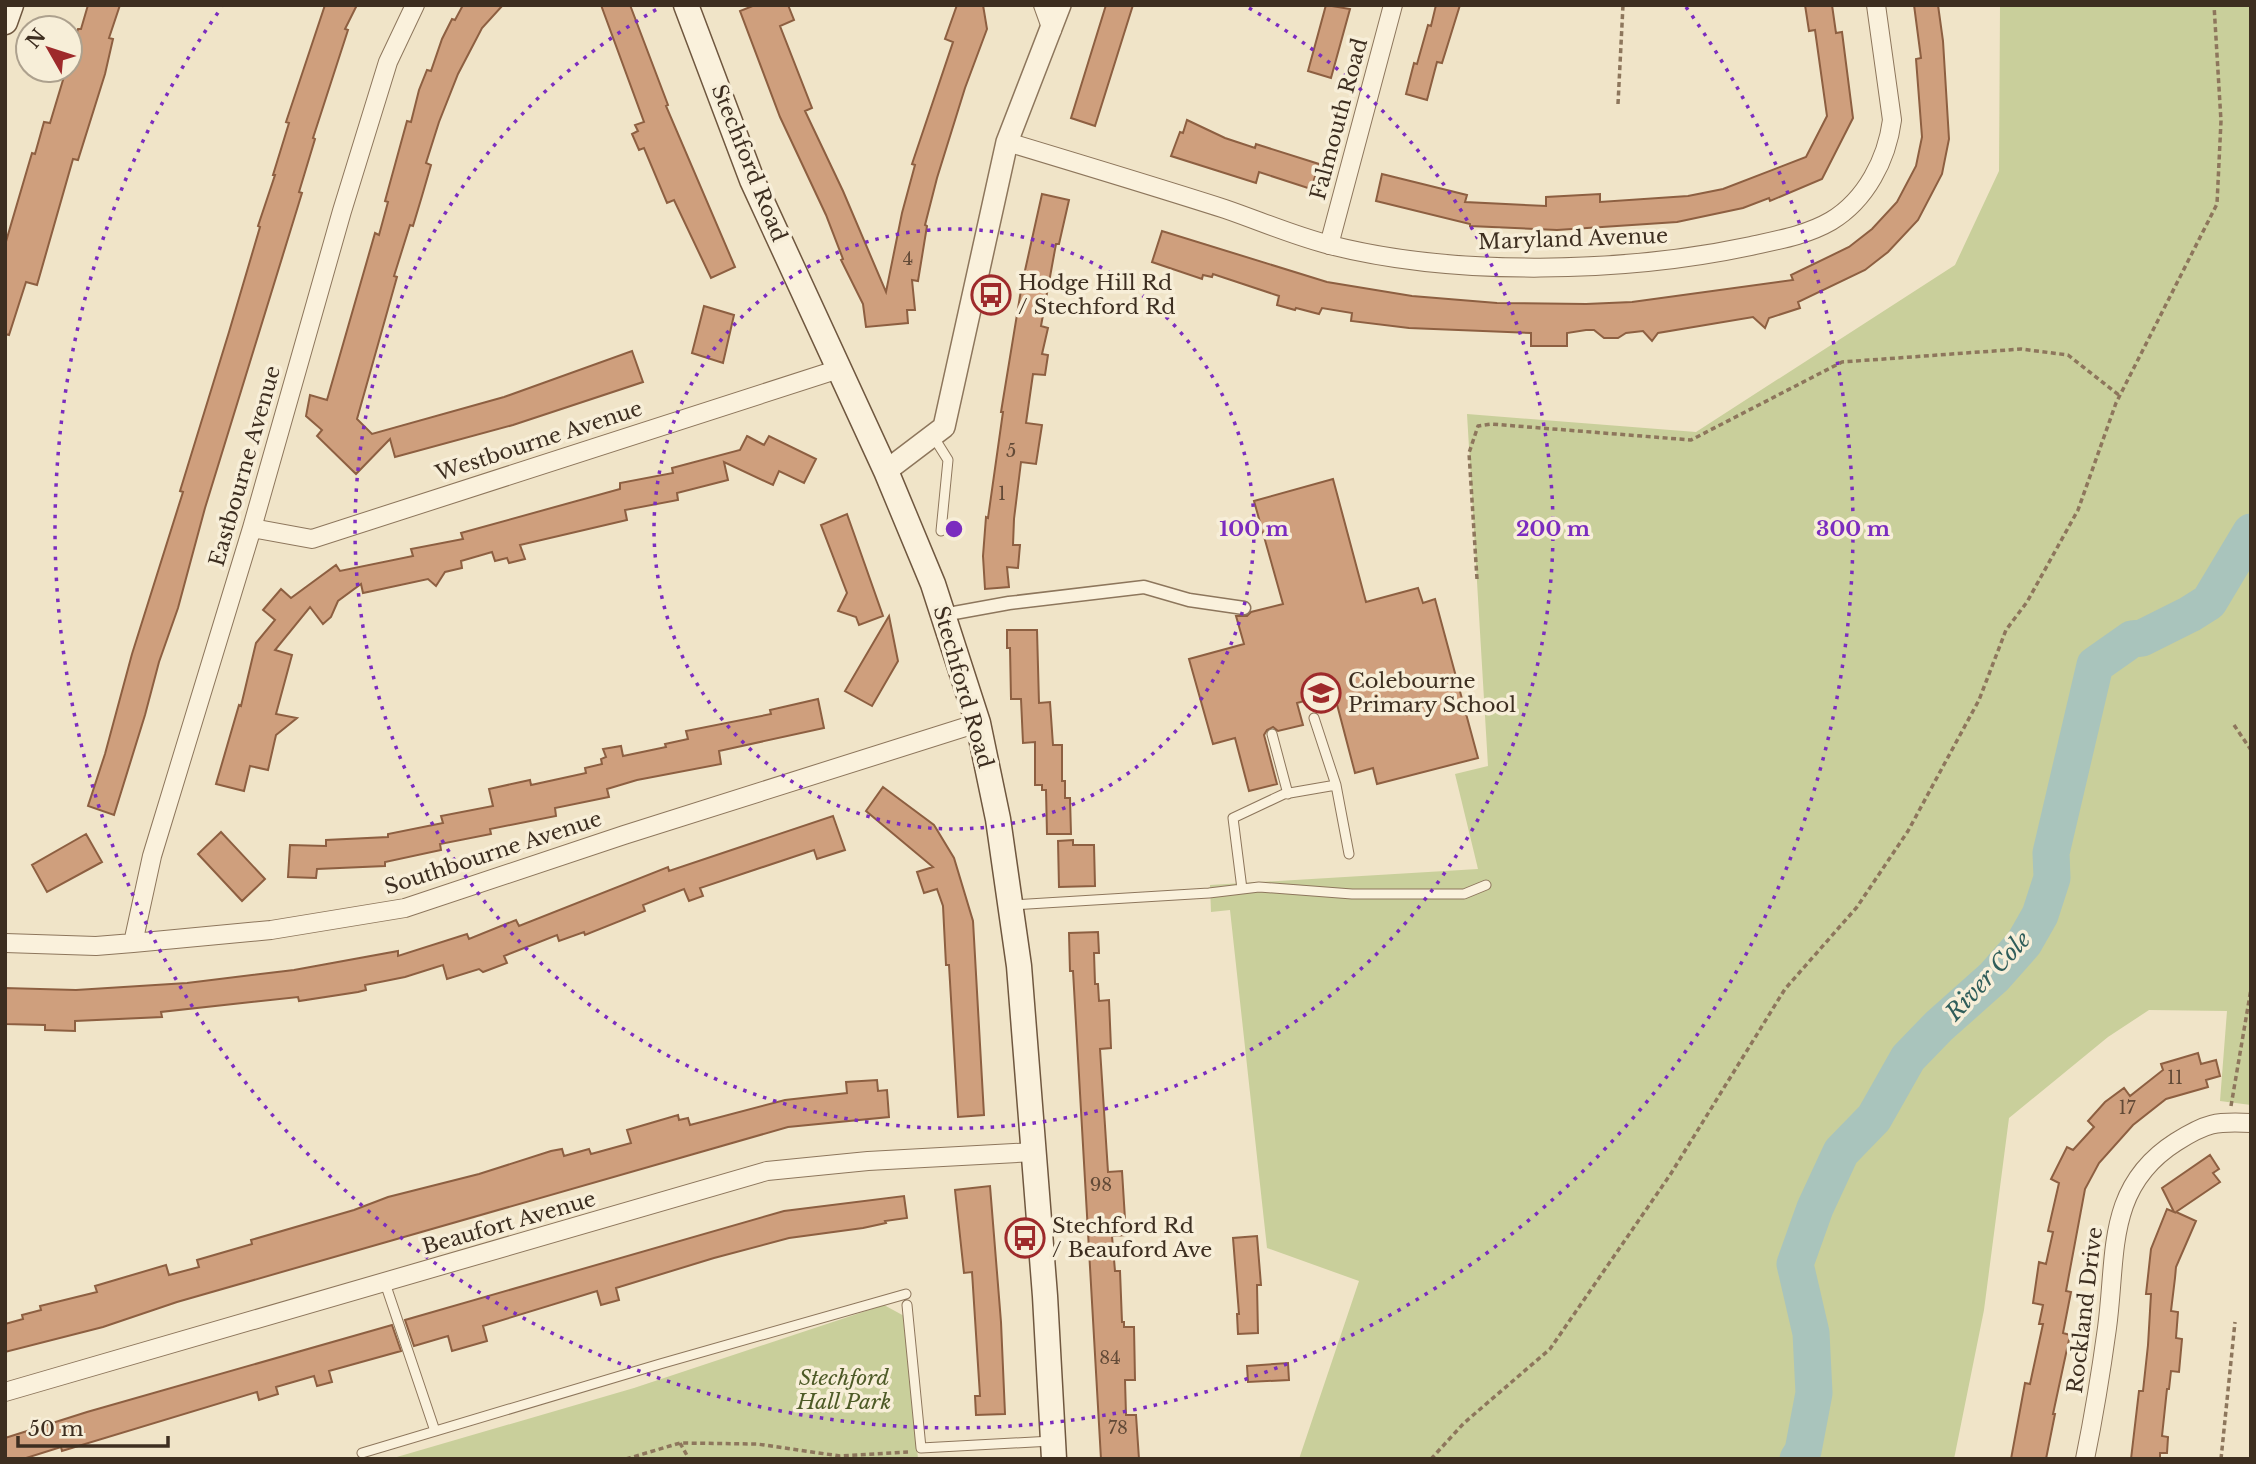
<svg xmlns="http://www.w3.org/2000/svg" width="2256" height="1464" viewBox="0 0 2256 1464" font-family="'Libre Baskerville',serif">
  <style>
    .green { fill: #c9cf9b }
    .lines { fill: none; stroke-linecap: round; stroke-linejoin: round }
    .stream { stroke: #6f938a; stroke-width: 6 }
    .river { stroke: #a9c4bc; stroke-width: 37 }
    .building { fill: #cf9f7d; stroke: #8d5f41; stroke-width: 2 }
    .service-casing { stroke: #8d765c; stroke-width: 11 }
    .pedestrian-casing { stroke: #8d765c; stroke-width: 15 }
    .minor-casing { stroke: #8d765c; stroke-width: 20 }
    .tertiary-casing { stroke: #8d765c; stroke-width: 24 }
    .secondary-casing { stroke: #6f573f; stroke-width: 27 }
    .path { stroke: #8d765c; stroke-width: 3.5; stroke-dasharray: 5 3.5; stroke-linecap: butt }
    .service { stroke: #faf1dc; stroke-width: 9 }
    .pedestrian { stroke: #faf1dc; stroke-width: 12 }
    .minor { stroke: #faf1dc; stroke-width: 18 }
    .tertiary { stroke: #faf1dc; stroke-width: 21 }
    .secondary { stroke: #faf1dc; stroke-width: 24 }
    .ring { fill: none; stroke: #7b2cbf; stroke-width: 3.5; stroke-dasharray: 3.5 7 }
    .labels { text-anchor: middle; dominant-baseline: central; stroke-width: 7; stroke-linejoin: round; paint-order: stroke }
    .number-label { font-size: 18px; fill: #624a37 }
    .street-label { font-size: 21px; fill: #3d2e20; stroke: #f7eed8 }
    .poi-label { font-size: 21px; fill: #3d2e20; stroke: #f7eed8; text-anchor: start }
    .park-label { font-size: 21px; font-style: italic; fill: #4d5a26; stroke: #f7eed8 }
    .water-label { font-size: 23px; font-style: italic; fill: #2f5d5a; stroke: #f7eed8 }
    .centre { fill: #7b2cbf; stroke: #f7eed8; stroke-width: 3.5 }
    .ring-label { font-size: 21px; text-anchor: middle; font-weight: bold; fill: #7b2cbf; stroke: #f7eed8; stroke-width: 7; stroke-linejoin: round; paint-order: stroke }
  </style>
  <rect width="100%" height="100%" fill="#f0e4c8"/>
  <path class="green" d="M2000,5H2251V1105L2220,1101L2227,1011L2149,1010L2108,1037L2009,1118L1984,1310L1954,1459H1299L1359,1281L1267,1248L1230,910L1211,912L1210,885L1478,869L1455,774L1488,766L1467,414L1696,432L1955,265L1999,171Z
    M884,1305L906,1317L918,1459H390L634,1388Z"/>
  <g class="lines">
    <path class="stream" d="M1800,1456L1802,1459"/>
    <path class="river" d="M1798,1459L1803,1451L1814,1393L1811,1333L1795,1264L1815,1208L1841,1152L1874,1118L1908,1058L1939,1026L1994,977L2024,943L2040,915L2052,878L2051,853L2095,665L2132,639L2142,638L2190,614L2209,602L2251,532"/>
  </g>
  <path class="building" d="M88,5H120L109,38L113,39L105,74L78,160L73,159L37,285L26,282L9,335L5,334V245L32,153L35,154L44,122L50,123L66,70H70V55L78,29H81Z
    M325,5H357L345,29L348,30L313,138L315,139L299,192L302,193L205,508L178,608L159,662L145,715L114,815L88,806L105,754L132,654L183,492L180,491L229,332L260,227L258,226L275,175H273L289,123L286,122Z
    M463,5H503L482,28L458,74L439,122L426,163L431,165L422,196L413,226L410,225L394,276L397,277L357,419L372,434L504,397L632,351L643,382L513,425L395,457L390,439L356,474L317,436L322,430L306,416L310,395L327,400L375,233L379,235L388,202L385,201L407,121L411,122L419,90L427,70L431,71L442,39L452,19L455,20Z
    M601,5H630L668,105L666,106L735,267L711,278L674,200L667,203L644,148L639,150L632,134L638,131L635,125L644,122Z
    M755,5H788L794,20L780,26L812,108L805,111L843,191L886,292L902,213L915,165L912,164L953,42L945,39L957,5H983L987,29L965,88L937,178L925,225L927,226L918,281L912,280L915,310H907L908,323L866,327L863,304L841,260L843,259L826,215L780,117L740,11Z
    M1106,5H1133L1095,126L1071,118Z
    M1326,5L1350,9L1331,78L1308,71Z
    M1436,5H1460L1442,63L1437,62L1427,100L1406,94L1414,63L1417,64L1428,25L1431,26Z
    M1805,5H1832L1836,33L1842,32L1853,118L1822,179L1770,201L1769,198L1743,208L1677,222L1557,230L1470,226V224L1376,201L1382,174L1467,195L1465,202L1546,206V197L1600,194V202L1688,196L1723,189L1806,157L1827,116L1815,30L1809,31Z
    M1914,5H1938L1943,41L1949,139L1942,174L1918,220L1888,252L1865,270L1798,302L1800,308L1769,318L1765,328L1753,317L1658,333L1652,341L1643,331L1626,333L1618,338H1604L1594,330H1586L1567,333V346H1531V333L1409,328L1351,321L1352,313L1322,308L1319,314L1296,308L1295,310L1277,305L1279,296L1213,274L1212,277L1203,275L1202,279L1152,262L1162,231L1327,282L1412,296L1497,303L1586,304L1632,302L1793,280L1791,275L1849,247L1872,229L1897,202L1916,166L1922,137L1916,59L1921,58Z
    M1187,120L1225,138L1255,148L1256,144L1319,164L1311,189L1259,172L1256,183L1171,156L1180,132L1183,133Z
    M1042,194L1069,200L1059,244H1056L1041,326L1048,328L1042,354L1048,355L1045,375L1033,374L1026,423L1042,425L1036,464L1021,462L1014,519L1013,545H1020L1018,568L1007,567L1009,587L985,589L983,556L986,517L988,518L1003,412H1001L1022,284Z
    M704,306L734,315L723,363L692,353Z
    M747,436L764,445L769,436L816,459L804,483L779,471L773,485L724,462L728,480L677,493L678,500L625,510L627,520L520,545L525,559L509,563L507,558L495,561L492,552L461,561L462,568L445,572L436,586L428,579L363,593L361,584L338,601L331,617L323,624L310,607L275,650L292,655L276,714L297,718L276,735L268,770L250,766L244,791L216,784L239,705L241,706L256,643L275,620L263,610L281,589L291,598L336,565L340,571L413,556L411,549L463,539L461,533L620,489V483L673,473L672,468L740,450Z
    M1333,479L1366,602L1418,588L1423,603L1435,599L1478,758L1377,784L1373,768L1355,773L1334,693L1297,703L1303,725L1278,731L1273,727L1267,730L1264,735L1277,784L1249,791L1235,738L1213,744L1189,659L1244,644L1236,616H1247L1251,612L1283,604L1254,501Z
    M847,514L883,616L859,625L856,617L838,611L847,593L821,525Z
    M889,616L898,661L872,706L845,691Z
    M1007,630H1037L1039,703L1050,702L1053,745H1062V781H1065V798H1070L1071,834H1047L1046,790H1042V785H1035V742L1023,743L1021,699H1011L1010,648H1007Z
    M818,699L824,728L719,751L721,764L637,780L607,789L609,797L555,808L556,816L490,829L491,834L440,844L441,850L385,862V866L317,869L316,878L288,877L290,845L326,846V840L388,837V834L443,823L441,816L493,806L489,789L530,780L531,785L586,773L585,768L602,764L601,759L606,757L603,749L621,746L623,756L666,747L665,744L688,739L686,731L771,714L770,710Z
    M883,787L934,825L954,858L973,921L984,1115L958,1117L949,965H946L943,906L937,889L924,893L917,872L933,867L866,811Z
    M833,816L845,850L817,859L814,850L700,888L703,896L689,901L684,889L643,905L645,911L585,935L584,932L559,941L557,935L504,956L507,963L483,972L479,969L447,979L443,965L405,977L365,985L366,990L358,992L299,1001L298,997L161,1012L162,1017L75,1021V1031L45,1030V1025L5,1024V988L76,990L187,983L294,970L398,951V956L467,934L469,939L516,920L519,926L668,867L669,871Z
    M221,832L265,879L242,901L198,854Z
    M86,834L102,862L47,892L32,865Z
    M1073,840V845H1094L1095,886L1059,887L1058,841Z
    M1098,932L1099,953H1094L1095,984H1098L1099,1001L1109,1000L1111,1048L1100,1049L1108,1172L1122,1171L1126,1235L1112,1236L1115,1271H1120L1122,1322H1124V1327H1134L1135,1380H1125L1126,1415H1136L1139,1459H1101L1073,971H1070L1069,933Z
    M2198,1053L2201,1064L2216,1060L2220,1076L2206,1080L2208,1087L2166,1099L2133,1125L2099,1163L2085,1189L2066,1291L2071,1292L2063,1333L2070,1335L2053,1414H2055L2046,1459H2011L2025,1383L2030,1384L2043,1324H2039L2043,1305L2033,1303L2039,1262L2046,1264L2053,1232L2048,1231L2059,1183L2051,1179L2067,1147L2073,1150L2094,1127L2088,1121L2105,1102L2124,1088L2130,1096L2163,1070L2161,1064Z
    M877,1080L878,1091L887,1090L889,1117L788,1127L177,1302L103,1327L5,1352V1324L23,1319L22,1315L41,1310L40,1306L97,1292L95,1286L166,1265L169,1275L199,1267L197,1260L252,1244L251,1240L354,1210L388,1197L479,1174L551,1151L562,1149L564,1156L589,1149L591,1154L631,1143L627,1130L678,1115L679,1120L688,1118L690,1125L785,1100L847,1093L846,1082Z
    M2210,1155L2219,1169L2213,1173L2220,1182L2176,1212L2196,1221L2176,1267L2175,1278L2171,1311L2178,1312L2176,1338L2182,1339L2179,1372L2171,1371L2169,1389H2167L2162,1436L2168,1437L2167,1453H2160V1459H2131L2139,1391H2143L2148,1345L2151,1294H2146L2151,1249L2167,1209L2174,1212L2162,1188Z
    M990,1186L1001,1322L1005,1414L976,1415L975,1396H980L972,1272L964,1273L955,1190Z
    M904,1196L907,1218L885,1221L886,1223L863,1228L789,1238L714,1258L616,1288L619,1300L601,1305L597,1291L483,1326L487,1341L452,1351L448,1336L414,1346L405,1320L784,1211Z
    M1257,1236L1261,1285H1257L1258,1333L1238,1334L1237,1314H1239L1233,1238Z
    M392,1325L401,1351L329,1371L332,1382L317,1386L314,1376L276,1387L278,1394L259,1400L257,1392L62,1451L61,1447L23,1459H5V1438L87,1412Z
    M1288,1363L1289,1380L1248,1382L1247,1366Z"/>
  <g class="lines">
    <g class="service-casing">
      <path id="service" d="M933,436L948,460L941,531
        M1314,718L1336,785
        M1272,734L1288,794
        M1242,889L1233,818L1284,794L1336,785L1349,854
        M1012,905L1209,893L1259,887L1352,894H1464L1486,885
        M385,1283L435,1431
        M907,1305L921,1448L1052,1441
        M362,1453L660,1364L906,1294"/>
    </g>
    <g class="pedestrian-casing">
      <path id="pedestrian" d="M943,615L1009,603L1144,587L1189,600L1244,608"/>
    </g>
    <g class="minor-casing">
      <path id="minor" d="M1043,5L1052,30
        M1007,142C1080,164 1153,186 1225,209C1260,221 1294,236 1330,245C1456,277 1624,273 1751,246C1778,240 1807,235 1831,221C1866,200 1887,159 1892,120L1876,5
        M1329,245L1393,5
        M252,528L312,539L839,369
        M5,943L96,946L133,943L271,930L405,908L624,835L978,723
        M133,943L152,856L252,528L342,211L388,62L415,5
        M5,1392L767,1171L868,1161L1034,1152
        M2085,1459C2094,1415 2101,1372 2107,1328C2117,1255 2105,1187 2176,1142C2206,1123 2216,1121 2251,1123"/>
    </g>
    <g class="tertiary-casing">
      <path id="tertiary" d="M886,471L944,427L1007,142L1060,5"/>
    </g>
    <g class="secondary-casing">
      <path id="secondary" d="M686,5L752,180L886,471L933,584L978,723L998,819L1019,966L1045,1296L1054,1459
        M5,22L11,5"/>
    </g>
    <path class="path" d="M1618,104L1623,5
      M1477,579L1469,453L1478,426L1491,424L1691,440L1842,362L2021,349L2068,355L2120,396
      M2234,725L2251,750
      M2231,1106L2251,989
      M680,1443L689,1459
      M626,1459L680,1443L757,1444L840,1456L908,1452
      M1431,1459L1464,1423L1550,1349L1670,1175L1785,989L1857,907L1908,831L1979,700L2006,630L2027,602L2078,510L2116,403L2217,204L2221,121L2214,5
      M2221,1459L2235,1322"/>
    <use href="#service" class="service"/>
    <use href="#pedestrian" class="pedestrian"/>
    <use href="#minor" class="minor"/>
    <use href="#tertiary" class="tertiary"/>
    <use href="#secondary" class="secondary"/>
  </g>
  <g class="ring">
    <circle cx="954" cy="529" r="300"/>
    <path d="M1249 8A599 599 0 1 1 659 8"/>
    <path d="M1686 7A899 899 0 1 1 222 7"/>
  </g>
  <defs>
    <g id="bus-ring" transform="scale(2.0125)"><circle r="9.5" fill="#f7eed8" stroke="#9e2a2b" stroke-width="1.5"/><path d="M-5-6H5V4H4V6H2V4H-2V6H-4V4H-5ZM-3.5-4V0h7V-4ZM-3.5 1.2v1.5H-2V1.2ZM2 1.2v1.5H3.5V1.2Z" fill="#9e2a2b"/></g>
    <g id="school-ring" transform="scale(2.0125)"><circle r="9.5" fill="#f7eed8" stroke="#9e2a2b" stroke-width="1.5"/><path d="M0-5L7-2L0 1L-7-2ZM-4 1L0 2.5L4 1V4Q0 6-4 4Z" fill="#9e2a2b"/></g>
  </defs>
  <g fill-rule="evenodd">
    <use href="#bus-ring" x="991" y="295"/>
    <use href="#school-ring" x="1321" y="693"/>
    <use href="#bus-ring" x="1025" y="1238"/>
  </g>
  <g class="labels">
    <g class="number-label">
      <text x="908" y="259">4</text>
      <text x="1011" y="451">5</text>
      <text x="1002" y="494">1</text>
      <text x="2175" y="1078">11</text>
      <text x="2127" y="1108">17</text>
      <text x="1101" y="1185">98</text>
      <text x="1110" y="1358">84</text>
      <text x="1118" y="1428">78</text>
    </g>
    <g class="street-label">
      <text transform="translate(1339 119) rotate(-75)">Falmouth Road</text>
      <text transform="translate(749 163) rotate(68)">Stechford Road</text>
      <text transform="translate(1573 239) rotate(-2)">Maryland Avenue</text>
      <text transform="translate(539 441) rotate(-18)">Westbourne Avenue</text>
      <text transform="translate(245 466) rotate(-74)">Eastbourne Avenue</text>
      <text transform="translate(963 687) rotate(74)">Stechford Road</text>
      <text transform="translate(493 853) rotate(-18)">Southbourne Avenue</text>
      <text transform="translate(509 1223) rotate(-16)">Beaufort Avenue</text>
      <text transform="translate(2085 1310) rotate(-83)">Rockland Drive</text>
    </g>
    <g class="poi-label">
      <text x="1018" y="283">Hodge Hill Rd<tspan x="1018" dy="24">/ Stechford Rd</tspan></text>
      <text x="1348" y="681">Colebourne<tspan x="1348" dy="24">Primary School</tspan></text>
      <text x="1052" y="1226">Stechford Rd<tspan x="1052" dy="24">/ Beauford Ave</tspan></text>
    </g>
    <g class="park-label">
      <text x="844" y="1378">Stechford<tspan x="844" dy="24">Hall Park</tspan></text>
    </g>
    <g class="water-label">
      <text transform="translate(1988 976) rotate(-47)">River Cole</text>
    </g>
  </g>
  <circle cx="954" cy="529" r="10" class="centre"/>
  <g class="ring-label">
    <text x="1254" y="536">100 m</text>
    <text x="1553" y="536">200 m</text>
    <text x="1853" y="536">300 m</text>
  </g>
  <rect width="2256" height="1464" fill="none" stroke="#3d2e20" stroke-width="14"/>
  <g transform="translate(49 49) rotate(309)"><circle r="33" fill="#f7eed8" stroke="#ada18e" stroke-width="2"/>
  <path d="M0-5L12 26L0 18L-12 26Z" fill="#9e2a2b"/>
  <text y="-10" font-size="19" font-weight="bold" text-anchor="middle" fill="#3d2e20">N</text>
  </g>
  <path d="M18 1436v10h150v-10" fill="none" stroke="#3d2e20" stroke-width="3.5"/>
  <text x="28" y="1436" font-size="21" fill="#3d2e20" stroke="#f7eed8" stroke-width="5" paint-order="stroke">50 m</text>
</svg>
